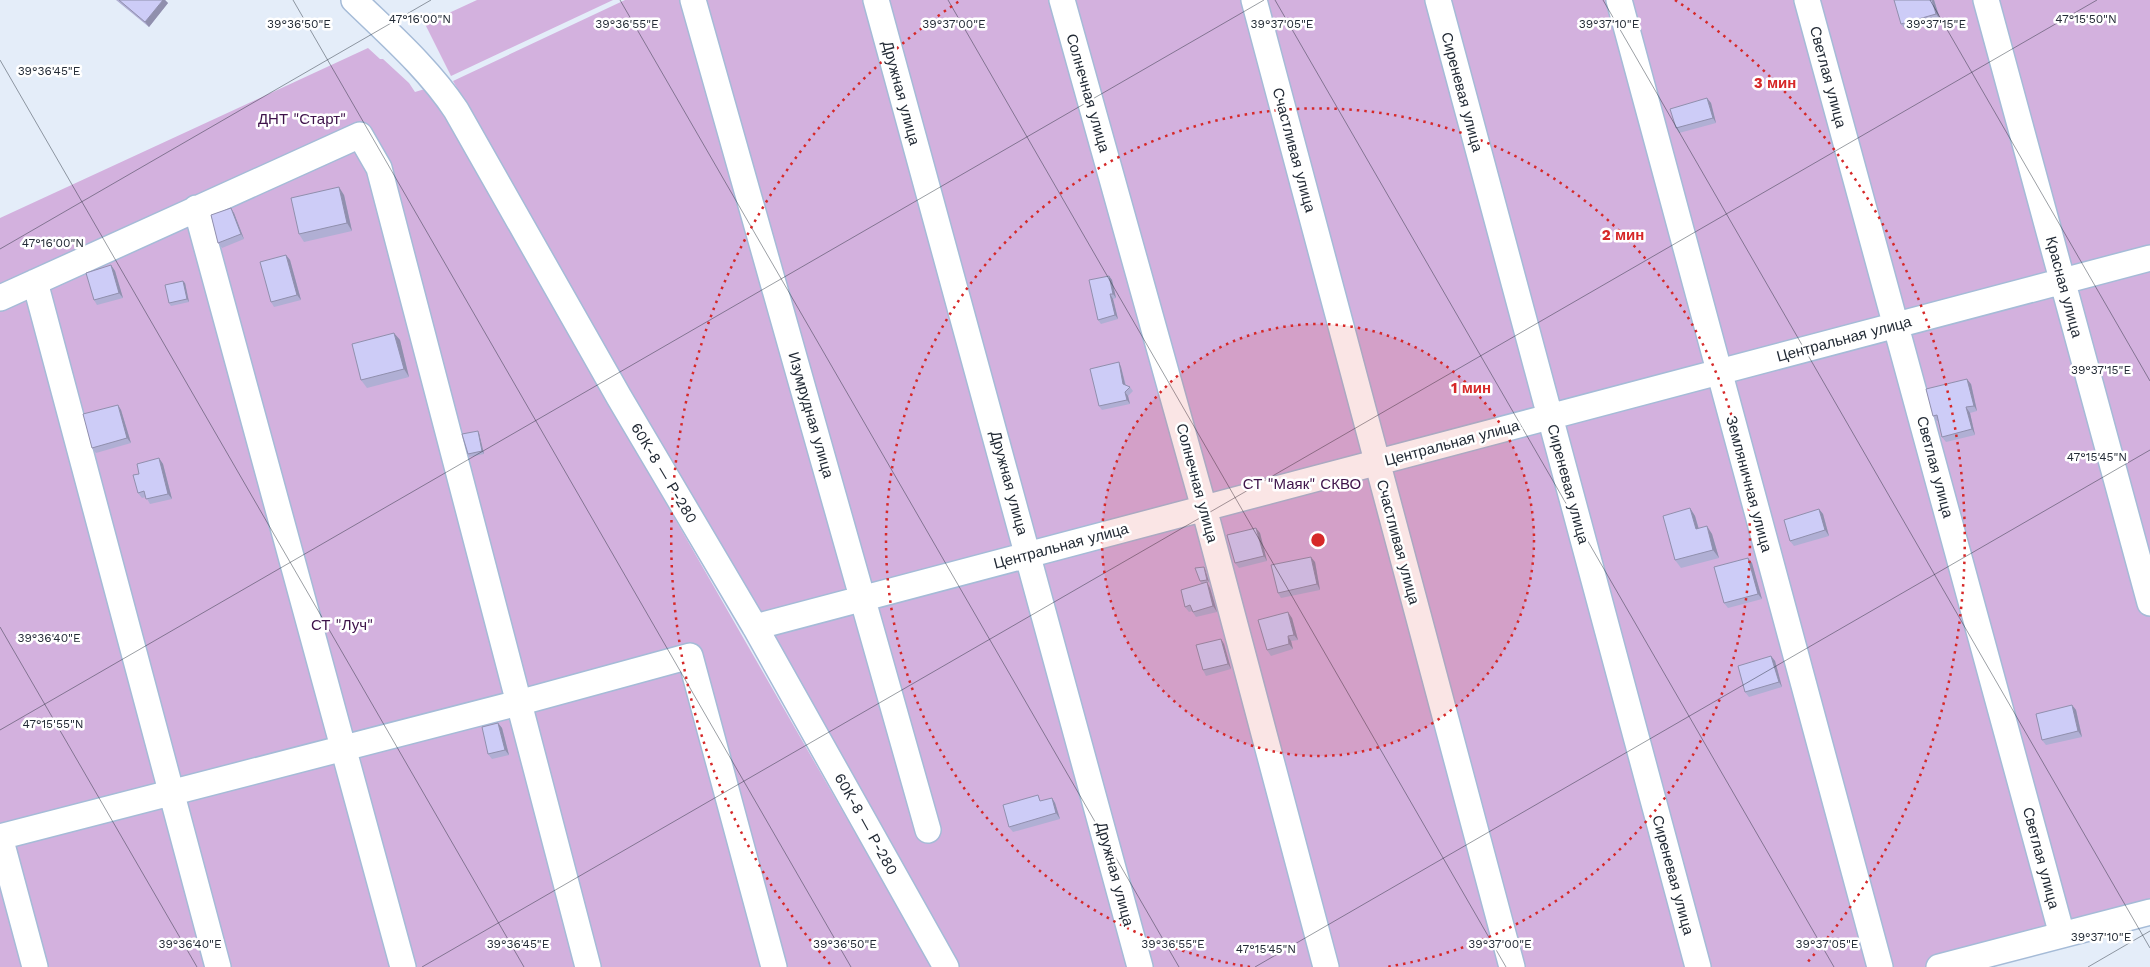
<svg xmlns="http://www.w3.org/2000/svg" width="2150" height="967" viewBox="0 0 2150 967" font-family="'Work Sans',sans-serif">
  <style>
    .green { fill: #d3b1de }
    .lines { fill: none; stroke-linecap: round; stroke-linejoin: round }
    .minor-casing { stroke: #a5bbd7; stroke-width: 28 }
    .minor { stroke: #fff; stroke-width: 25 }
    .wall { fill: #b0afd4 }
    .shaded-wall { fill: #908fad }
    .building { fill: #cdccf7; stroke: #908fad }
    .ticks { fill: none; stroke: #222a35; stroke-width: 1; stroke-opacity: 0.45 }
    .ring { fill: none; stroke: #d62828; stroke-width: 2.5; stroke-dasharray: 2.5 5 }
    .labels { text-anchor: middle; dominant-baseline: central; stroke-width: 5; stroke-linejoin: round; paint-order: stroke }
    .street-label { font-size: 15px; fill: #222a35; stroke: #fff }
    .park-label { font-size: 15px; fill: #3e134a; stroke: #fff }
    .ticks-label { font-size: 12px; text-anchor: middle; fill: #222a35; stroke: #fff; stroke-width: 5; stroke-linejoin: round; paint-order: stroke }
    .centre { fill: #d62828; stroke: #fff; stroke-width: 2.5 }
    .ring-label { font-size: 15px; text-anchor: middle; font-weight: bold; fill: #d62828; stroke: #fff; stroke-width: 5; stroke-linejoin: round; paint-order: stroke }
  </style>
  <rect width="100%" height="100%" fill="#e4edf9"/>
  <path class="green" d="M477,0H613L451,76L425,24Z
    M625,0H2150V916L1954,967H958L453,81Z
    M368,48L380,59H383L409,83L415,92L428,88L932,967H0V218Z"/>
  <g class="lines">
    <g class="minor-casing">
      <path id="minor" d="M354,0C390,35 428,68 456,110L619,397L755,627L946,967
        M693,0L928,830
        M876,0L1140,967
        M1062,0L1204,508L1326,967
        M1254,0L1512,967
        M1438,0L1698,967
        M1619,0L1880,967
        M1807,0L2062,935
        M1986,0L2150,603
        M196,208L403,967
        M35,282L218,967
        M0,298L360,135L379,168L588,967
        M755,627L2150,258
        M0,837L518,703L690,656L774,967
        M0,837L35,967
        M1939,967L2150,912"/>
    </g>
    <use href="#minor" class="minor"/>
  </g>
  <path class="wall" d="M116,0H165L168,3L149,27Z
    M1934,0L1940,19L1905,29L1901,24Z
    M1707,98L1711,103L1716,123L1679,133L1676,128Z
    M344,195L352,231L304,242L299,234Z
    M234,213L244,239L222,248L218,243Z
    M286,255L290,260L301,300L274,307L271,302Z
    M111,265L115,271L123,298L97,305L94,300Z
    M1109,276L1112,280L1116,298L1113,299L1118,319L1101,324L1098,320Z
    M185,283L189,302L171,306L169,303Z
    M394,333L400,340L409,377L367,388L361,380Z
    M1121,367L1126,385L1130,387L1133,391L1128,396L1130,404L1102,410L1099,406Z
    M1971,384L1977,411L1970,413L1975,435L1946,442L1942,437L1938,421H1937L1933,416Z
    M118,405L121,410L131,443L96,453L92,448Z
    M479,433L484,454L469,457L468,454Z
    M159,458L163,464L172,499L150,504L146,497L142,498L138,493L139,474Z
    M1690,508L1695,516L1699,529L1712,534L1719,558L1681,568L1675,560Z
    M1819,509L1823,514L1829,536L1794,546L1790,541Z
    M1260,533L1267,561L1239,568L1235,563Z
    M1748,558L1752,563L1762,599L1728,608L1724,603Z
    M1315,562L1320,590L1281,598L1278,593Z
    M1205,569L1209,582L1207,583L1210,588L1217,612L1196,617L1192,611L1189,612L1185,607L1202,584L1200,581Z
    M1292,618L1298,640L1291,641L1293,649L1271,656L1267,650Z
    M1221,639L1224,644L1231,669L1206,676L1203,670Z
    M1771,656L1775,661L1782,687L1749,697L1745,692Z
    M2072,705L2076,710L2082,737L2046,745L2042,740Z
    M498,723L502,728L509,755L492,759L488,754Z
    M1052,798L1055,803L1060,819L1013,832L1009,827Z"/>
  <path class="shaded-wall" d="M163,0H165L168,3L149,27L145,22Z
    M1932,0H1934L1940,19L1936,14Z
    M1707,98L1711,103L1716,123L1713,118Z
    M339,187L344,195L352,231L347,223Z
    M231,208L234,213L244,239L241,234Z
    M286,255L290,260L301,300L297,295Z
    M111,265L115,271L123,298L119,293Z
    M1109,276L1112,280L1116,298L1113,294Z
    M183,281L185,283L189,302L187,299Z
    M1110,294L1113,299L1118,319L1115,315Z
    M394,333L400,340L409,377L404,369Z
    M1119,362L1121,367L1126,388L1123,384Z
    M1967,379L1971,384L1977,411L1974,406Z
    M1125,392L1128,396L1130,404L1127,400Z
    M118,405L121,410L131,443L127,438Z
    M1966,407L1970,413L1975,435L1972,429Z
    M478,431L479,433L484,454L482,451Z
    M159,458L163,464L172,499L168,494Z
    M1690,508L1695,516L1701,537L1696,529Z
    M1819,509L1823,514L1829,536L1825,530Z
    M1707,526L1712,534L1719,558L1713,550Z
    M1256,528L1260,533L1267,561L1264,556Z
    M1311,557L1315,562L1320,590L1317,584Z
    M1748,558L1752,563L1762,599L1758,594Z
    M1204,567L1205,569L1209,582L1207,580Z
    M1207,582L1210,588L1217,612L1213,606Z
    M1288,612L1292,618L1298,640L1294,635Z
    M1288,636L1291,641L1293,649L1289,644Z
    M1221,639L1224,644L1231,669L1228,664Z
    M1771,656L1775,661L1782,687L1779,682Z
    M2072,705L2076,710L2082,737L2078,731Z
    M498,723L502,728L509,755L505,750Z
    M1052,798L1055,803L1060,819L1056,813Z"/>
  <path class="building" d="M119,0H163L145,22Z
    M1894,0H1932L1936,14L1901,24Z
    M1707,98L1713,118L1676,128L1670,109Z
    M339,187L347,223L299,234L291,198Z
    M231,208L241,234L218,243L211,215Z
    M286,255L297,295L271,302L260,262Z
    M111,265L119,293L94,300L86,273Z
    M1109,276L1113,294H1110L1115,315L1098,320L1089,280Z
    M183,281L187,299L169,303L165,285Z
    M394,333L404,369L361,380L352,344Z
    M1119,362L1123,384L1130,387L1125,392L1127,400L1099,406L1090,369Z
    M1967,379L1974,406L1966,407L1972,429L1942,437L1937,415L1933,416L1926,389Z
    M118,405L127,438L92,448L83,414Z
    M478,431L482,451L468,454L462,434Z
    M159,458L168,494L146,499L144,491L138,493L133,475L139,474L137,464Z
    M1690,508L1696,529L1707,526L1713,550L1675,560L1663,516Z
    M1819,509L1825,530L1790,541L1784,520Z
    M1256,528L1264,556L1235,563L1227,535Z
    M1311,557L1317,584L1278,593L1271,565Z
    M1748,558L1758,594L1724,603L1714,567Z
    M1204,567L1207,580L1200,581L1195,568Z
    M1207,582L1213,606L1193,612L1190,605L1185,607L1181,590Z
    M1288,612L1294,635L1288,636L1289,644L1267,650L1258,620Z
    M1221,639L1228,664L1203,670L1196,645Z
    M1771,656L1779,682L1745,692L1738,666Z
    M2072,705L2078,731L2042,740L2036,714Z
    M498,723L505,750L488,754L482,727Z
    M1038,795L1040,801L1052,798L1056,813L1009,827L1003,805Z"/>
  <path class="ticks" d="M293,0L851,967M620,0L1179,967M948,0L1506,967M1275,0L1834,967M1603,0L2150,948M1930,0L2150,381M0,60L524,967M0,249L431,0M0,627L197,967M0,730L1264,0M422,967L2097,0M1255,967L2150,450M2088,967L2150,931"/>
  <circle cx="1318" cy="540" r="216" fill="#d62828" fill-opacity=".12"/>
  <g class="ring">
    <circle cx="1318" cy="540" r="216"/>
    <path d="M1250 967A432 432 0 1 1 1386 967"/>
    <path d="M830 964A647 647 0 0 1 961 0M1675 0A647 647 0 0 1 1806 964"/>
  </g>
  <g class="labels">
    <g class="street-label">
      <text transform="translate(1828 77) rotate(75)">Светлая улица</text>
      <text transform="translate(1462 92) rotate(75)">Сиреневая улица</text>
      <text transform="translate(901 93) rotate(75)">Дружная улица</text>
      <text transform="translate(1088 93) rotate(74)">Солнечная улица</text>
      <text transform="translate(1294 150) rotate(75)">Счастливая улица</text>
      <text transform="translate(2064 287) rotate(75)">Красная улица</text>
      <text transform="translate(1844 339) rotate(-15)">Центральная улица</text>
      <text transform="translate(811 415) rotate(74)">Изумрудная улица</text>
      <text transform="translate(1452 443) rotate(-15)">Центральная улица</text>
      <text transform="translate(1935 467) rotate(75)">Светлая улица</text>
      <text transform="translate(664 473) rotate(59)">60К-8 — Р-280</text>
      <text transform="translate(1009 483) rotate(75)">Дружная улица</text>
      <text transform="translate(1197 483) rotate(75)">Солнечная улица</text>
      <text transform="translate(1568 484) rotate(75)">Сиреневая улица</text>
      <text transform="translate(1749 484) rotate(75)">Земляничная улица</text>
      <text transform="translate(1398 542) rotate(75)">Счастливая улица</text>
      <text transform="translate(1061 546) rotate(-15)">Центральная улица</text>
      <text transform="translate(866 824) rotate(61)">60К-8 — Р-280</text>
      <text transform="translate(2041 858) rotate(75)">Светлая улица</text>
      <text transform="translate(1115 874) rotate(75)">Дружная улица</text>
      <text transform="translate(1673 875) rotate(75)">Сиреневая улица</text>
    </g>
    <g class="park-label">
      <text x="302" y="119">ДНТ "Старт"</text>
      <text x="1302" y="484">СТ "Маяк" СКВО</text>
      <text x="342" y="625">СТ "Луч"</text>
    </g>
  </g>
  <g class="ticks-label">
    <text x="420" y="23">47°16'00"N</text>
    <text x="2086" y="23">47°15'50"N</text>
    <text x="299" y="28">39°36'50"E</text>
    <text x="627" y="28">39°36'55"E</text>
    <text x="954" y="28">39°37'00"E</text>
    <text x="1282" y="28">39°37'05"E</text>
    <text x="1609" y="28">39°37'10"E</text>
    <text x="1936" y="28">39°37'15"E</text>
    <text x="49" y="75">39°36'45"E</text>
    <text x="53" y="247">47°16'00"N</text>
    <text x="2101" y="374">39°37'15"E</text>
    <text x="2097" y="461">47°15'45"N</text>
    <text x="49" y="642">39°36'40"E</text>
    <text x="53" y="728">47°15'55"N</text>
    <text x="2101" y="941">39°37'10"E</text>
    <text x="190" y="948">39°36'40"E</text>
    <text x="518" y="948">39°36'45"E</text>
    <text x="845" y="948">39°36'50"E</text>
    <text x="1173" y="948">39°36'55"E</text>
    <text x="1500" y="948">39°37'00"E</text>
    <text x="1827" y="948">39°37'05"E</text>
    <text x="1266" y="953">47°15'45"N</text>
  </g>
  <circle cx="1318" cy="540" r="8" class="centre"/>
  <g class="ring-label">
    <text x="1775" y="88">3 мин</text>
    <text x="1623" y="240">2 мин</text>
    <text x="1471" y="393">1 мин</text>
  </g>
</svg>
